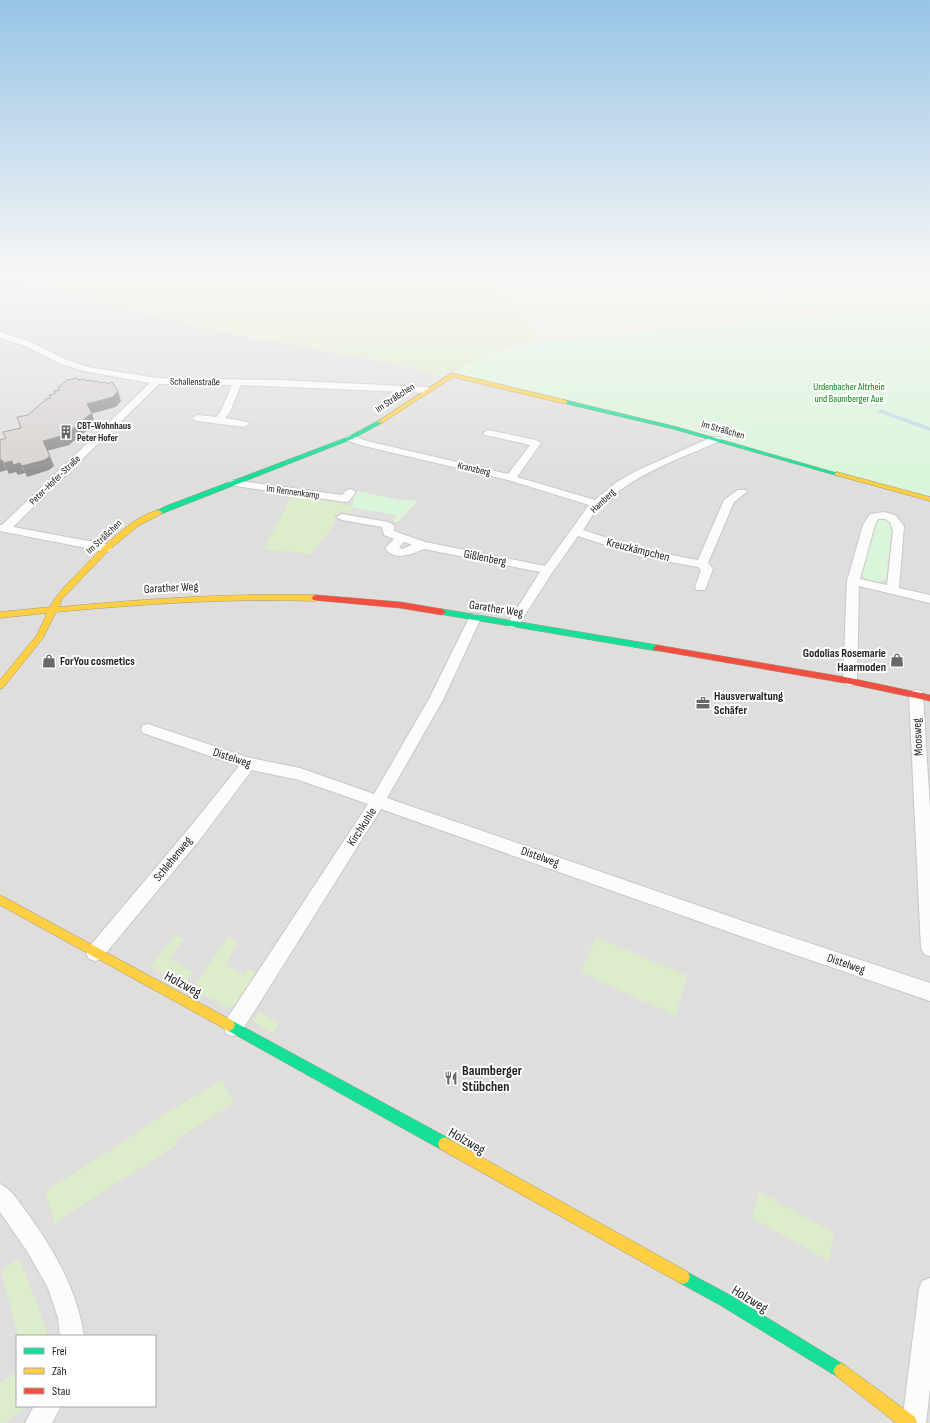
<svg xmlns="http://www.w3.org/2000/svg" width="930" height="1423" viewBox="0 0 930 1423" font-family="'Sofia Sans Condensed',sans-serif">
  <style>
    .residential { fill: #dfdedc; fill-rule: evenodd }
    .farmland { fill: #efefdf }
    .grass { fill: #ddeccb }
    .park { fill: #daf5da }
    .parking { fill: #e0dfde }
    .lines { fill: none; stroke-linecap: round; stroke-linejoin: round }
    .stream { stroke: #bfdbe3; stroke-width: 3.5 }
    .street-casing { stroke: #c9c8c7; stroke-width: 2 }
    .fast-casing { stroke: #999a82; stroke-width: 1 }
    .slow-casing { stroke: #999a82; stroke-width: 1 }
    .jam-casing { stroke: #999a82; stroke-width: 1 }
    .street { fill: #fdfcfc; fill-rule: evenodd }
    .fast { fill: #16e098; fill-rule: evenodd }
    .slow { fill: #ffcf43; fill-rule: evenodd }
    .jam { fill: #f24e42; fill-rule: evenodd }
    .shaded-wall { fill: #969493 }
    .building { fill: #d7d4d2; stroke: #969493 }
    .labels { text-anchor: middle; dominant-baseline: central; stroke-width: 4; stroke-linejoin: round; paint-order: stroke }
    .far-street-label { font-size: 10px; fill: #222; stroke: #fff }
    .far-park-label { font-size: 10px; fill: #0c8416; stroke: #fff }
    .far-poi-label { font-size: 10px; font-weight: bold; fill: #222; stroke: #fff; text-anchor: start }
    .street-label { font-size: 12px; fill: #222; stroke: #fff }
    .poi-label { font-size: 12px; font-weight: bold; fill: #222; stroke: #fff; text-anchor: start }
    .near-street-label { font-size: 14px; fill: #222; stroke: #fff }
    .near-poi-label { font-size: 14px; font-weight: bold; fill: #222; stroke: #fff; text-anchor: start }
  </style>
  <rect width="100%" height="100%" fill="#f0eeeb"/>
  <path class="residential" d="M0,275L82,294L106,304L232,334L416,368L444,377L453,376L582,405L930,501V1423H0ZM17,1336H155V1406H17Z"/>
  <path class="farmland" d="M487,275H764L796,310L792,316L557,337L547,334Z
    M770,275H930V303L813,314L802,311Z"/>
  <path class="grass" d="M32,275H483L542,336L537,340C502,350 476,357 444,377L416,368L232,334L106,304L82,294L30,281Z
    M292,495L340,501L343,502V505L354,506L350,513L340,512L331,529L311,554L264,549Z
    M175,935L184,939L169,959L193,972L183,985L150,967Z
    M228,937L238,942L225,965L244,974L248,969L258,974L240,1002L229,1008L192,989Z
    M595,937L687,976L676,1016L581,972Z
    M259,1012L279,1023L273,1033L252,1021Z
    M222,1080L234,1103L175,1140L177,1145L66,1215L55,1225L45,1191L108,1152L163,1115Z
    M759,1192L834,1233L829,1261L752,1218Z
    M19,1258L46,1328L47,1336H18L1,1270Z
    M17,1371V1406H26L5,1423H0V1383Z"/>
  <path class="park" d="M930,305V498L726,442L722,437L453,373L474,361L539,341Z
    M357,491L400,500H418L398,522H393L396,515L353,508V497Z
    M879,519L887,520L891,523L892,527L886,578L883,581L873,582L862,576L860,572L875,521Z"/>
  <path class="parking" d="M80,371L138,381L142,383L138,391L130,399L123,396L117,391L66,383Z
    M353,508L397,515L393,522L349,515Z
    M99,567L117,572L99,598H91L85,591V586Z
    M607,861L717,899L715,911L603,872Z
    M593,905L607,911L581,972L566,965Z
    M760,921L810,937L809,942L759,926Z
    M829,944L877,959L882,967L828,949Z
    M558,983L573,990L543,1060L528,1053Z
    M373,1054L387,1062L386,1063L405,1073L406,1071L472,1107L471,1112L462,1127L361,1073Z
    M520,1066L535,1074L501,1154L485,1146Z
    M258,1090L283,1144L267,1154L243,1099Z
    M301,1098L314,1124L298,1135L285,1108Z
    M918,1106L930,1111V1183L909,1345L886,1333Z"/>
  <g class="lines">
    <path class="stream" d="M880,411L930,429"/>
    <g class="street-casing">
      <path id="street" d="M0,332L31,342L65,359L88,367L157,378L278,380L427,387L432,390L427,393L241,385L230,412L225,418L247,422L249,424L244,427L197,421L192,418L197,415L216,417L221,411L232,385L159,384L13,527L110,545L112,548L110,551L106,552L0,531V525H2L150,383L83,371L59,363L25,346L0,338Z
        M488,430L536,440L541,443L517,477L595,500L617,482L636,471L712,437H720L721,439L720,441C679,459 634,474 601,506C594,512 588,522 583,530L644,550L698,560L724,500L738,490H746L747,492L734,502L708,563L713,569L705,590H697L695,587L701,570L698,567L642,557L578,536L552,573L517,627L513,628L509,627L507,624L540,572L424,549C411,554 395,562 385,548L394,539L384,535L382,527L342,520L336,517L342,514L388,522L394,525V531L425,542L545,566L589,505L508,480L360,445L346,440L345,438L350,435L367,441L508,474L530,445L485,435L483,433ZM404,542L412,545L402,549L399,547Z
        M233,480L342,495L347,490L351,489L356,492L349,501L345,502L229,485L228,483L229,481Z
        M884,512L895,515L904,526L899,588L930,595V603L859,586L857,681L855,684L850,686L845,684L843,681L847,581L863,525L870,514ZM878,519H885L890,522L893,531L887,585L860,579L875,525Z
        M475,614L479,615L481,618L443,700L387,798L746,922L930,983V1001L746,938L381,809L240,1034L233,1036L226,1034L224,1027L226,1020L368,804L299,780L252,770L202,837L101,959L95,961L89,959L86,953L89,947L190,827L239,766L143,733L141,729L143,725L148,724L250,758L300,768L374,794L429,699L469,618L471,615Z
        M916,690L921,691L923,695L930,809V956L924,954L921,948L909,695L911,691Z
        M0,1184C11,1189 18,1200 25,1210C53,1248 77,1289 84,1336H60L58,1318L48,1288L27,1251L0,1212Z
        M930,1278V1389L926,1423H902L919,1289L922,1281Z
        M34,1406H61L52,1423H25Z"/>
    </g>
    <g class="fast-casing">
      <path id="fast" d="M565,400L677,427L840,474L837,476L835,475L673,429L563,403V401Z
        M380,420L383,422L382,423L352,439L161,514H155L154,512L166,506L348,437Z
        M442,609L657,645L661,648L657,651L439,614L438,612L439,610Z
        M229,1019L450,1139L452,1144L450,1149L445,1151L440,1149L225,1029L223,1025L225,1021Z
        M683,1270L730,1295L846,1366L849,1371L846,1376L841,1379L836,1376L720,1305L678,1282L676,1277L678,1272Z"/>
    </g>
    <g class="slow-casing">
      <path id="slow" d="M452,373L565,400L568,402L565,404L453,377L382,423L377,422Z
        M837,472L930,497V501L835,475L834,474Z
        M158,510L162,512L161,514L138,526L109,550L62,599L59,607C144,599 230,593 316,595L320,598L316,601C229,598 143,604 56,612L43,638L3,688L0,689V680L37,635L47,613L0,618V612L50,607C57,593 68,583 79,572C100,550 128,519 158,510Z
        M0,895L233,1021L235,1025L233,1029L229,1031L225,1029L0,905Z
        M445,1137L688,1272L690,1277L688,1282L683,1284L678,1282L440,1149L438,1144L440,1139Z
        M841,1363L846,1366L915,1417L917,1423H896L836,1376L833,1371L836,1366Z"/>
    </g>
    <g class="jam-casing">
      <path id="jam" d="M316,595L400,602L442,609L446,612L442,615L400,608L313,600L312,598L313,596Z
        M657,645L850,678L930,695V701L850,684L654,650L653,648Z"/>
    </g>
    <use href="#street" class="street"/>
    <use href="#fast" class="fast"/>
    <use href="#slow" class="slow"/>
    <use href="#jam" class="jam"/>
  </g>
  <path class="shaded-wall" d="M118,391L121,401L116,407L90,414L87,404Z
    M92,413L95,424L69,445L47,451L43,441Z
    M50,456L54,466L49,470L27,477L22,466Z
    M0,460H2L7,470L0,472Z
    M12,461L20,463L25,473L18,475L16,472L9,474L4,463Z"/>
  <path class="building" d="M77,378L78,380L84,379L86,381L91,380L93,382L98,381L100,383L105,382L107,384L112,382L118,391L113,397L87,404L92,413L65,435L43,441L50,456L45,460L22,466L20,463L13,465L12,461L4,463L2,460H0V440L6,438L3,432L21,428L17,417L28,415L43,402L46,401L45,399L51,398L49,395L55,394L54,391L60,390L58,388L67,380Z"/>
  <linearGradient id="sky" x2="0" y2="1"><stop stop-color="#97c4e6"/><stop offset="0.58" stop-color="#f8f7f6"/><stop offset="1" stop-color="#f8f7f6" stop-opacity="0"/></linearGradient>
  <rect width="930" height="474" fill="url(#sky)"/>
  <defs>
    <g id="building-bare" transform="scale(1.08)"><path d="M-4-6H4V6H1V3H-1V6H-4ZM-2.5-4.3h1.7v1.8h-1.7ZM.8-4.3h1.7v1.8H.8ZM-2.5-1h1.7V.8h-1.7ZM.8-1h1.7V.8H.8Z" fill="#6a6968" stroke="#fff" stroke-width="2.5" paint-order="stroke"/></g>
    <g id="shop-bare" transform="scale(1.08)"><path d="M-5-2.5h2.3a2.7 3.5 0 0 1 5.4 0H5L5.5 6h-11ZM-1.5-2.5h3a1.5 2.3 0 0 0-3 0Z" fill="#6a6968" stroke="#fff" stroke-width="2.5" paint-order="stroke"/></g>
    <g id="office-bare" transform="scale(1.08)"><path d="M-6-3h4V-5.5h4V-3h4V5H-6ZM-1-4.5V-3h2v-1.5ZM-6 0V1H6V0Z" fill="#6a6968" stroke="#fff" stroke-width="2.5" paint-order="stroke"/></g>
    <g id="restaurant-bare" transform="scale(1.08)"><path d="M-5-6h1v4h1v-4h1v4h1v-4h1v5L-1.5 .5V6h-2V.5L-5-1ZM5-6V6H3V1.5H1.5Q1.5-4 5-6Z" fill="#6a6968" stroke="#fff" stroke-width="2.5" paint-order="stroke"/></g>
  </defs>
  <g fill-rule="evenodd">
    <use href="#building-bare" x="66" y="432"/>
    <use href="#shop-bare" x="897" y="660"/>
    <use href="#shop-bare" x="49" y="661"/>
    <use href="#office-bare" x="703" y="703"/>
    <use href="#restaurant-bare" x="451" y="1078"/>
  </g>
  <g class="labels">
    <g class="far-street-label">
      <text transform="translate(195 382) rotate(1)">Schallenstraße</text>
      <text transform="translate(395 398) rotate(-34)">Im Sträßchen</text>
      <text transform="translate(723 430) rotate(16)">Im Sträßchen</text>
      <text transform="translate(474 469) rotate(13)">Kranzberg</text>
      <text transform="translate(55 480) rotate(-44)">Peter-Hofer-Straße</text>
      <text transform="translate(293 492) rotate(8)">Im Rennenkamp</text>
      <text transform="translate(603 501) rotate(-44)">Hamberg</text>
      <text transform="translate(104 537) rotate(-43)">Im Sträßchen</text>
    </g>
    <g class="far-park-label">
      <text x="849" y="387">Urdenbacher Altrhein<tspan x="849" dy="12">und Baumberger Aue</tspan></text>
    </g>
    <g class="far-poi-label">
      <text x="77" y="426">CBT-Wohnhaus<tspan x="77" dy="12">Peter Hofer</tspan></text>
    </g>
    <g class="street-label">
      <text transform="translate(638 550) rotate(14)">Kreuzkämpchen</text>
      <text transform="translate(485 558) rotate(11)">Gißlenberg</text>
      <text transform="translate(171 588) rotate(-3)">Garather Weg</text>
      <text transform="translate(496 609) rotate(9)">Garather Weg</text>
      <text transform="translate(918 737) rotate(-93)">Moosweg</text>
      <text transform="translate(232 758) rotate(18)">Distelweg</text>
      <text transform="translate(362 827) rotate(-57)">Kirchkuhle</text>
      <text transform="translate(540 857) rotate(19)">Distelweg</text>
      <text transform="translate(173 859) rotate(-51)">Schlehenweg</text>
      <text transform="translate(846 964) rotate(19)">Distelweg</text>
    </g>
    <g class="poi-label">
      <text x="886" y="653" text-anchor="end">Godolias Rosemarie<tspan x="886" dy="14">Haarmoden</tspan></text>
      <text x="60" y="661">ForYou cosmetics</text>
      <text x="714" y="696">Hausverwaltung<tspan x="714" dy="14">Schäfer</tspan></text>
    </g>
    <g class="near-street-label">
      <text transform="translate(183 984) rotate(28)">Holzweg</text>
      <text transform="translate(467 1141) rotate(30)">Holzweg</text>
      <text transform="translate(750 1299) rotate(31)">Holzweg</text>
    </g>
    <g class="near-poi-label">
      <text x="462" y="1070">Baumberger<tspan x="462" dy="16">Stübchen</tspan></text>
    </g>
  </g>
  <rect x="16" y="1335" width="140" height="72" fill="#ffffff" stroke="#a7a7a7"/>
  <rect x="24" y="1348" width="20" height="6" fill="#16e098" stroke="#a7a7a7"/>
  <text x="52" y="1355" font-size="12" fill="#222222">Frei</text>
  <rect x="24" y="1368" width="20" height="6" fill="#ffcf43" stroke="#a7a7a7"/>
  <text x="52" y="1375" font-size="12" fill="#222222">Zäh</text>
  <rect x="24" y="1388" width="20" height="6" fill="#f24e42" stroke="#a7a7a7"/>
  <text x="52" y="1395" font-size="12" fill="#222222">Stau</text>
</svg>
